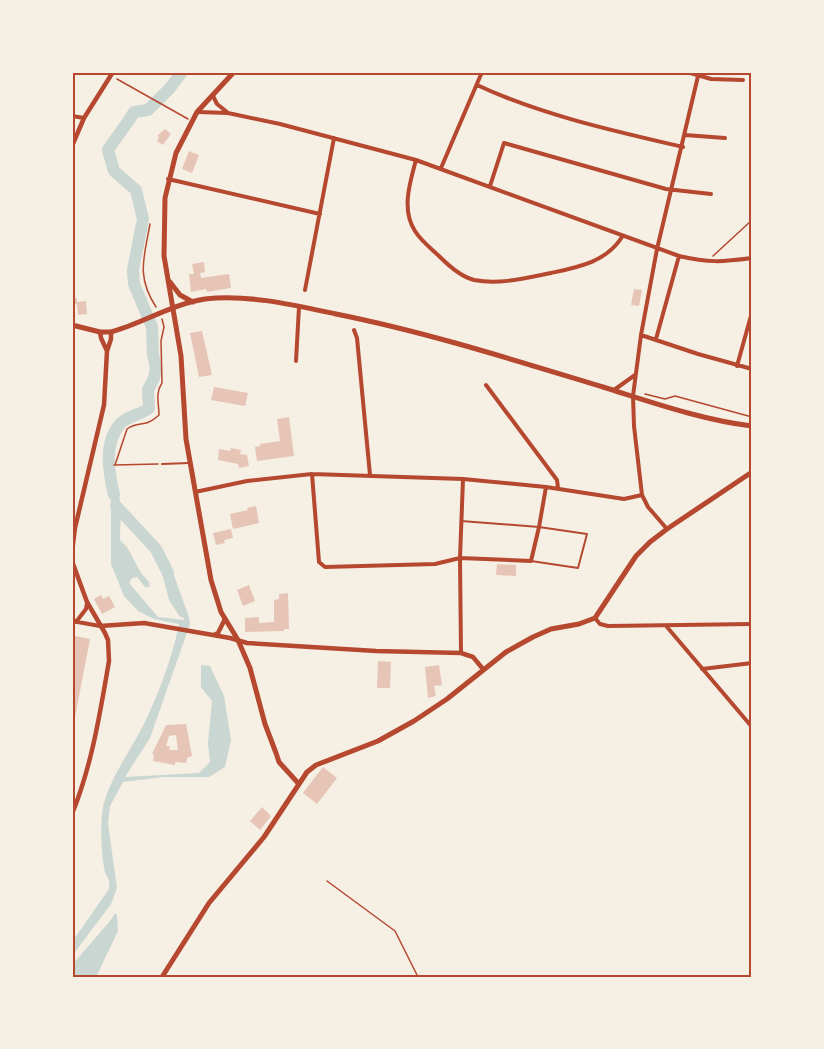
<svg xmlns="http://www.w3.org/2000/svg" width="824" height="1049" viewBox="0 0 824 1049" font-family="'Golos Text',sans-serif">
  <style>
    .water { fill: #c9d6d2 }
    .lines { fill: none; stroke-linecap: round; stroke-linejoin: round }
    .river { stroke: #c9d6d2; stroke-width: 12 }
    .building { fill: #e6c5b7; fill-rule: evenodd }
    .path { stroke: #b5482f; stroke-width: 1.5 }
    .service { stroke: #b5482f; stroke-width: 2 }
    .minor { stroke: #b5482f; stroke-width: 4 }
    .tertiary { stroke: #b5482f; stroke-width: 4.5 }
    .secondary { stroke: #b5482f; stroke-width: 5 }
    .neatline { fill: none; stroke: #b5482f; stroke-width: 2 }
  </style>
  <rect width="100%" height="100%" fill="#f6efe4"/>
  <path class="water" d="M111,479C124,491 120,523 120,540L127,547L141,573L149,582L150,587H145L137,577L132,578L129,583L158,617L184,620L183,617H180L169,600L159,561L168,559L189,617L190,624L150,738L125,777L199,773L210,762L208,743L212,701L201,687V665L210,666L224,696L231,740L225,767L209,777H163L123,782L110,806L108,824L117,888L111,904L72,956V942L109,889C111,877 105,878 104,867C101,853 100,817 104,803C111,779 125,758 137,737C154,707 173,657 179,624L154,619L138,611L124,596L111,564Z
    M115,913L117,915L118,931L96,977H72V965L110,921Z"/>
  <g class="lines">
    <path class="river" d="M114,495C109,473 103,444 120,424C126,416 141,415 149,408L148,390L154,378L156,368L153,355L152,327L134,284L133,270L143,219L136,190L114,171L108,150C116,137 126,126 134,112L148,110L170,88L182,72
      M116,506L156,549L168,573"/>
  </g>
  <path class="building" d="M165,129L171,134L163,145L157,141L159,137L157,136Z
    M189,151L199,155L192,173L182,169Z
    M204,262L205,272L200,273L201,278L229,274L231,288L207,292L206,289L191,292L189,274H194L192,264Z
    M634,289L642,290L639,306L631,305Z
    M72,298H77V302L86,301L87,314L78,315L77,304L72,305Z
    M202,331L212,375L199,377L190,333Z
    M214,387L248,393L245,406L211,400Z
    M289,417L294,456L257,461L255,447L260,446V444L280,441L277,419Z
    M231,448L241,450L240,454L247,455L249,466L239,468L238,464L218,460L219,449L230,451Z
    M256,506L259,523L233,529L230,514L248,510L247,508Z
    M231,529L233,538L224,540L225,543L216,545L213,533Z
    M497,564L516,565V576L496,575Z
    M249,585L255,601L243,606L237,590Z
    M288,593L289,629H284V631L245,632V618L259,617V623L274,622V600L279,599V594Z
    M101,595L103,599L109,596L115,607L102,614L94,599Z
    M75,636L90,639L73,728L72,650Z
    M378,661L391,662L390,688H377Z
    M439,665L442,685L434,686L436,696L428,698L425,667Z
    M186,724L192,756L187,758L186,763L175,762V765L153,761L154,755L152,754L166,725ZM176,735L178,750H169L170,746H166L169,736Z
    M323,767L337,778L317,804L303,793Z
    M262,807L271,816L260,830L250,821Z"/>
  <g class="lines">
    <path class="path" d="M117,79L188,119
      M150,224C144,258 136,276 156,307
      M713,256L752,220
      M645,394L665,399L675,396L752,417
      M114,465L158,464
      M115,465L127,429C140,420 144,429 159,415C159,404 155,393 162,383L161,341L164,327L162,319
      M327,881L395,931L418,977"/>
    <path class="service" d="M162,464L189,463
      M461,521L539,527L587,534L578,568L531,561"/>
    <path class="minor" d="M687,72L711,79L743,80
      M477,85C541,115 614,131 683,147
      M213,96L217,104L227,112
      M198,112L228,113L280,124L416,160L679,256C709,263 722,262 752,258
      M72,116L84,118
      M685,135L725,138
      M416,160C410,182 401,210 415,231C421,241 432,249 440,257C449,266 462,277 474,280C500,285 526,278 551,273C579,267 606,262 622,237
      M441,168L482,72
      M168,179L320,214
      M490,186L504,143L666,189L711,194
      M305,290L334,138
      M354,330L357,338L370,475
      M641,335L698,354L752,369
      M656,339L679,256
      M296,361L299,307
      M737,366L752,312
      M486,385L557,480L558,488
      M614,390L635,375
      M312,474L319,562L325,567L435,564L460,558L531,561L539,527L546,487
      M195,492L247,481L312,474L463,479L546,487L624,499L642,495
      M667,529L648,507L642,495L634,426L633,396L641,335L657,249L699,72
      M595,618L600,624L608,626L752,624
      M72,621L100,626
      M76,622L86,609L87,603
      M667,627L752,727
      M461,653L460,558L463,479
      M702,669L752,663"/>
    <path class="tertiary" d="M72,146L84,118L113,72
      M100,332L101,338L107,351
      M72,552L75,528L104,405L107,351L111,339V332
      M72,561L87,602L105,633L108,640L109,661C100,713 92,765 72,814
      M100,626L144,623L230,638L247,643L376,651L461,653L473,657L483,669
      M214,635L218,633L225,619"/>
    <path class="secondary" d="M234,72L197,112L176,153L165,198L164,256L181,356L186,439L211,580L221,612L238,640L250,668L265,724L276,753L279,762L298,783
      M170,282L180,295L193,302
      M72,325L100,332H111C143,323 172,304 205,299C248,294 294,305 336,314C426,332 514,360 603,387C651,402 702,420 752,426
      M162,977L209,903L264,837L307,772L316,765L378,741L414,721L447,699L506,652L533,637L551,629L579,624L595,618L636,556L650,542L667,529L752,472"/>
  </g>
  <rect width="824" height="1049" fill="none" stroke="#f6efe4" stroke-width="147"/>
  <rect x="74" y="74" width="676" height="902" class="neatline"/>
</svg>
